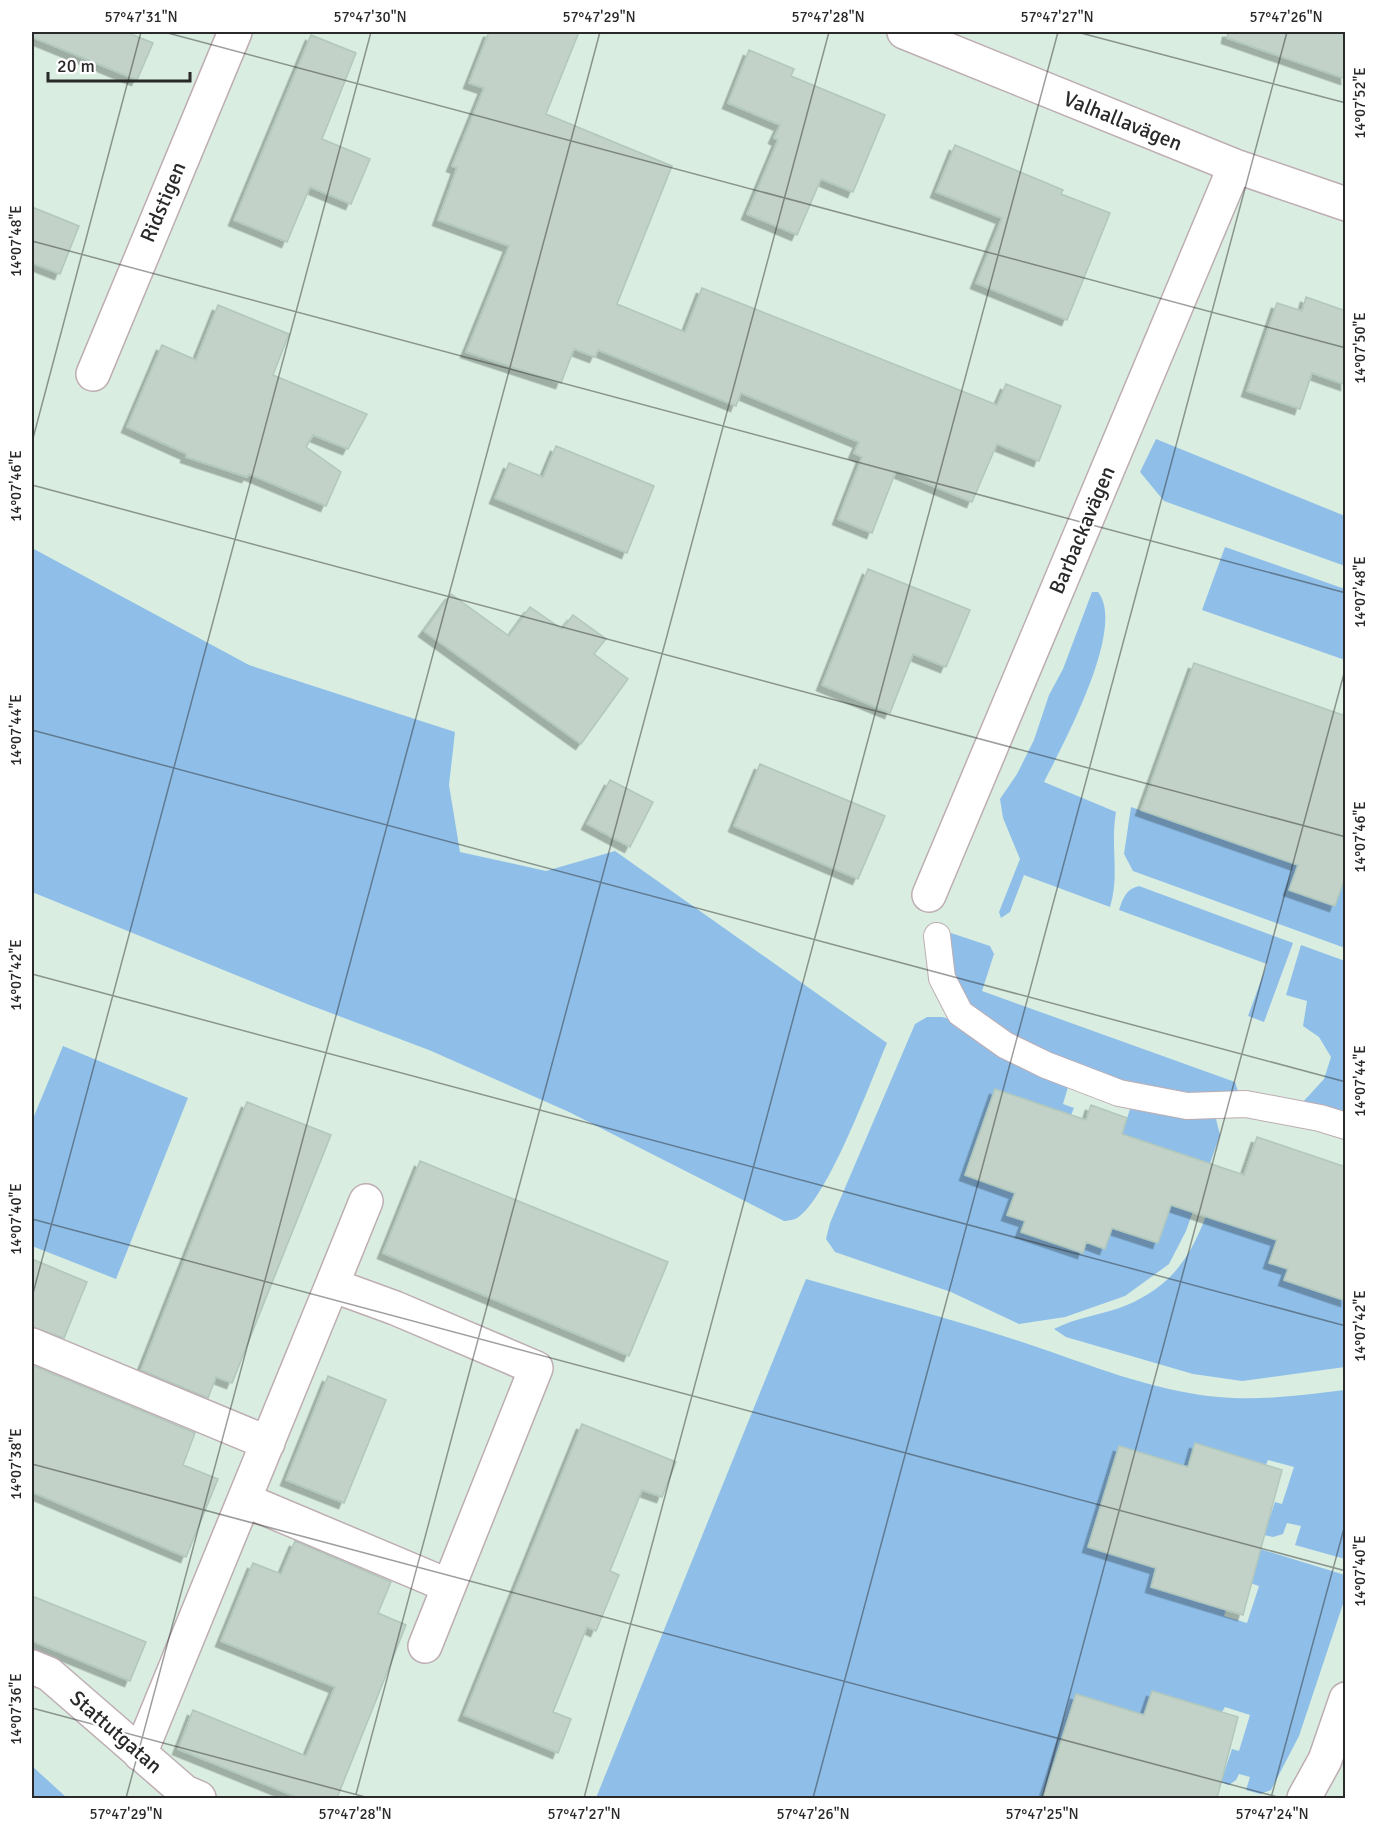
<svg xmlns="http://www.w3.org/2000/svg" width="1377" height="1830" viewBox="0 0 1377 1830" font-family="Signika,sans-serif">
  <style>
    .green { fill: #8fbfe9 }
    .building { fill: #c2d2c8; stroke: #b2c8bc; stroke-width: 1.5; filter: url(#shadow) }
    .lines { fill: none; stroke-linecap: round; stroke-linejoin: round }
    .lane-casing { stroke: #beadb3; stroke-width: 28 }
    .street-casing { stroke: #beadb3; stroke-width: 36 }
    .lane { stroke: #fff; stroke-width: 26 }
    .street { stroke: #fff; stroke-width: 33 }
    .ticks { fill: none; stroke: #292929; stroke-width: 1.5; stroke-opacity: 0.45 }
    .labels { text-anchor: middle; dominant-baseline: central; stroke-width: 4.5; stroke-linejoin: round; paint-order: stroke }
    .street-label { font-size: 21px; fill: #292929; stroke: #fff }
    .neatline { fill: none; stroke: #292929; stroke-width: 2 }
    .ticks-label { font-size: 15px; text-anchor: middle; fill: #292929 }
  </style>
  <defs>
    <filter id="shadow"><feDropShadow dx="-5.5" dy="5.5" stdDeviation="0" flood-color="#0004"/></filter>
  </defs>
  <rect width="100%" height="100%" fill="#d9ede0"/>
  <path class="green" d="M1156,439L1345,516V566L1164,501L1140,472Z
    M1225,547L1345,589V660L1202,610Z
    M32,548L249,665L455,732L449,785L460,852L546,871L615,851L887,1043C871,1080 828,1199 797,1218C794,1220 787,1221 784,1221L569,1112L429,1050L307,1004L32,892Z
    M1092,592H1098C1127,628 1062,746 1044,782L1116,812C1110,845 1120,875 1110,907L1024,875L1010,912L1001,918L999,912L1020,859L1003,818L1000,799L1017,774L1034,740L1049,695L1063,669Z
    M1131,807L1298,865L1289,890L1334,906L1343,882L1345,883V948L1133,871L1124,854Z
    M1139,886L1293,943L1264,1022L1248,1016L1267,964L1119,910C1123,898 1126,889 1139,886Z
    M951,933L990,946L994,954L982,991L1235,1082L1239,1095C1227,1096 1214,1099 1202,1098C1147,1097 997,1045 964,1001C953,985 951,962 946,944Z
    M1301,945L1345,961V1116L1302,1103L1324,1079L1331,1057L1319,1037L1303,1026L1307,1001L1286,995Z
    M927,1017H942L957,1021L1068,1087L1063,1104L1074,1108L1071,1115L995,1089L965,1175L1015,1193L1007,1215L1025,1221L1022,1232L1082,1253L1086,1242L1105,1248L1112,1228L1158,1243L1188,1156L1122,1134L1130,1109L1184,1119H1216L1220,1135L1186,1231L1169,1264L1125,1296L1065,1317L1019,1324L951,1292L835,1252L826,1239L830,1223L915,1024Z
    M63,1046L188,1098L116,1279L32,1246V1121Z
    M1218,1180L1228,1224L1277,1240L1270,1263L1288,1269L1284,1280L1345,1300V1367L1242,1381L1193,1374L1066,1337L1054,1329C1077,1317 1103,1315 1127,1305C1186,1280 1200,1236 1218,1180Z
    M806,1279C879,1300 953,1319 1025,1343C1088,1364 1152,1391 1218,1397C1262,1401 1302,1395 1345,1390V1559L1295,1545L1301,1526L1287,1523L1283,1534L1273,1537L1264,1535L1275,1502L1282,1504L1294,1467L1268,1460L1266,1465L1195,1444L1188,1467L1119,1447L1088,1546L1156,1568L1151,1587L1226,1610L1224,1616L1247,1623L1259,1586L1250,1583L1260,1549L1345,1575V1598L1299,1736L1271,1790L1260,1794L1246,1790L1250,1777L1239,1774L1236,1780L1229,1785L1221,1782L1232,1749L1239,1751L1250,1715L1225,1707L1222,1712L1152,1691L1144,1715L1076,1694L1045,1794L1057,1798H596Z
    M32,1766L67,1798H32Z"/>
  <path class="building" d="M32,32H126L153,43L137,80L32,37Z
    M489,32H579L546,114L672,166L617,304L685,332L702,288L997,405L1006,384L1061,406L1039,461L997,444L972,502L896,471L872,533L838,519L862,457L854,453L859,442L741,393L736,406L598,350L595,357L574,349L561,383L466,352L509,246L438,220L457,168L452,166L484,88L469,83Z
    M1228,32H1346V79L1227,38Z
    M311,35L356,53L322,139L370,159L351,204L310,187L287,242L234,220Z
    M749,50L794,69L791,76L885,115L853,192L821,179L797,235L747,214L778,140L774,138L780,125L728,103Z
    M955,145L1063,190L1061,194L1110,213L1067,320L976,283L1002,218L936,192Z
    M32,207L79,226L60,274L32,263Z
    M1306,297L1346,311V385L1312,373L1300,409L1247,391L1277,303L1302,311Z
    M218,305L289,334L273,375L367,414L348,449L313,435L306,447L341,472L326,506L249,474L247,477L186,457L187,454L127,427L162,345L196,360Z
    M556,446L654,486L627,553L495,498L509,463L543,477Z
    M868,569L970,610L946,667L913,654L890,713L822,685Z
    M451,594L509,636L530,607L562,629L573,615L606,639L594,654L628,679L581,744L424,631Z
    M1194,663L1346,716V874L1335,906L1289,890L1298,865L1141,810Z
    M760,764L885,816L858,879L734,826Z
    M610,780L653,802L630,847L587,824Z
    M995,1089L1086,1120L1091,1105L1127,1118L1122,1134L1244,1175L1257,1137L1346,1167V1301L1284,1280L1288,1269L1269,1263L1277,1240L1171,1205L1158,1243L1112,1228L1105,1249L1086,1242L1083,1253L1021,1232L1025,1221L1007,1215L1015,1193L965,1175Z
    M247,1102L331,1135L232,1383L216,1377L208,1398L141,1370Z
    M420,1161L668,1262L629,1356L383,1253Z
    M32,1259L87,1282L64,1338L32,1327Z
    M32,1365L195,1433L183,1465L218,1479L186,1557L32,1492Z
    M328,1376L386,1400L344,1503L286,1480Z
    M582,1424L676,1462L662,1497L642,1490L610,1571L619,1575L596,1631L587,1627L553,1712L571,1719L558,1753L464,1715Z
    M1195,1443L1282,1470L1243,1615L1151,1587L1156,1568L1088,1547L1119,1446L1188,1467Z
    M295,1541L391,1582L378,1613L406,1625L337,1798H299L178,1749L193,1710L306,1756L335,1687L221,1641L253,1563L281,1574Z
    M32,1596L146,1642L130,1681L32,1641Z
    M1152,1691L1238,1717L1217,1798H1043L1076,1694L1144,1715Z"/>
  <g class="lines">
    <g class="lane-casing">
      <path id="lane" d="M937,936L942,978L960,1013L1005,1045L1046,1065L1119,1093L1187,1106L1246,1104L1320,1118L1346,1126"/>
    </g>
    <g class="street-casing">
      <path id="street" d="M904,32L1235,166L1346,204
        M93,374L235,32
        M929,895L1235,166
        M332,1285L366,1201
        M32,1345L268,1443
        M245,1500L449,1586
        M32,1667L49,1674L185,1792L199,1798
        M140,1754L332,1285L395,1308L536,1368L425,1646
        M1304,1798L1325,1760L1346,1699"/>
    </g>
    <use href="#lane" class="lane"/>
    <use href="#street" class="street"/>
  </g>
  <path class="ticks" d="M164,32L1346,348M1077,32L1346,103M32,241L1346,593M32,442L141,32M32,485L1346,837M32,730L1346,1082M32,974L1346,1326M32,1219L1346,1571M32,1297L371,32M32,1464L1281,1798M32,1708L369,1798M126,1798L600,32M355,1798L829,32M584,1798L1058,32M813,1798L1287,32M1042,1798L1346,666M1271,1798L1346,1521"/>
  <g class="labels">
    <g class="street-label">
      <text transform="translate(1123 121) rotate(22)">Valhallavägen</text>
      <text transform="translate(163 202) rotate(-67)">Ridstigen</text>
      <text transform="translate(1082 530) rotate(-67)">Barbackavägen</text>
      <text transform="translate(116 1732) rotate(41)">Stattutgatan</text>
    </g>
  </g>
  <rect width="1377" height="1830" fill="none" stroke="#ffffff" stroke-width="66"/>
  <path d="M48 72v9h142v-9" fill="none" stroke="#292929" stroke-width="3"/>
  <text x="57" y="72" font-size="18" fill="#292929" stroke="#ffffff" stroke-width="4.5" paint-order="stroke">20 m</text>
  <rect x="33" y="33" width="1311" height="1764" class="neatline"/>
  <g class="ticks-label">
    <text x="141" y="22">57°47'31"N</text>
    <text x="370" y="22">57°47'30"N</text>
    <text x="599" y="22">57°47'29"N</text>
    <text x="828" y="22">57°47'28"N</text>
    <text x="1057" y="22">57°47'27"N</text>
    <text x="1286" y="22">57°47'26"N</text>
    <text transform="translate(1360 103) rotate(-90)" y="5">14°07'52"E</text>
    <text transform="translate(16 241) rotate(-90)" y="5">14°07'48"E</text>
    <text transform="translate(1360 348) rotate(-90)" y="5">14°07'50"E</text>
    <text transform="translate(16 486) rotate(-90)" y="5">14°07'46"E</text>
    <text transform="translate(1360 592) rotate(-90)" y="5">14°07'48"E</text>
    <text transform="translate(16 730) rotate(-90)" y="5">14°07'44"E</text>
    <text transform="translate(1360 837) rotate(-90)" y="5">14°07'46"E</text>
    <text transform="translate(16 975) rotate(-90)" y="5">14°07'42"E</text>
    <text transform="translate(1360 1081) rotate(-90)" y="5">14°07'44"E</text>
    <text transform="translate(16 1219) rotate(-90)" y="5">14°07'40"E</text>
    <text transform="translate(1360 1326) rotate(-90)" y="5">14°07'42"E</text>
    <text transform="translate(16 1464) rotate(-90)" y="5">14°07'38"E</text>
    <text transform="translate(1360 1571) rotate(-90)" y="5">14°07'40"E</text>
    <text transform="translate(16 1709) rotate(-90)" y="5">14°07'36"E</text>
    <text x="126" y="1819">57°47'29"N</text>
    <text x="355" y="1819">57°47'28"N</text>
    <text x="584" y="1819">57°47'27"N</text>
    <text x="813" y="1819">57°47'26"N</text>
    <text x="1042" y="1819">57°47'25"N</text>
    <text x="1272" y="1819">57°47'24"N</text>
  </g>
</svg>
